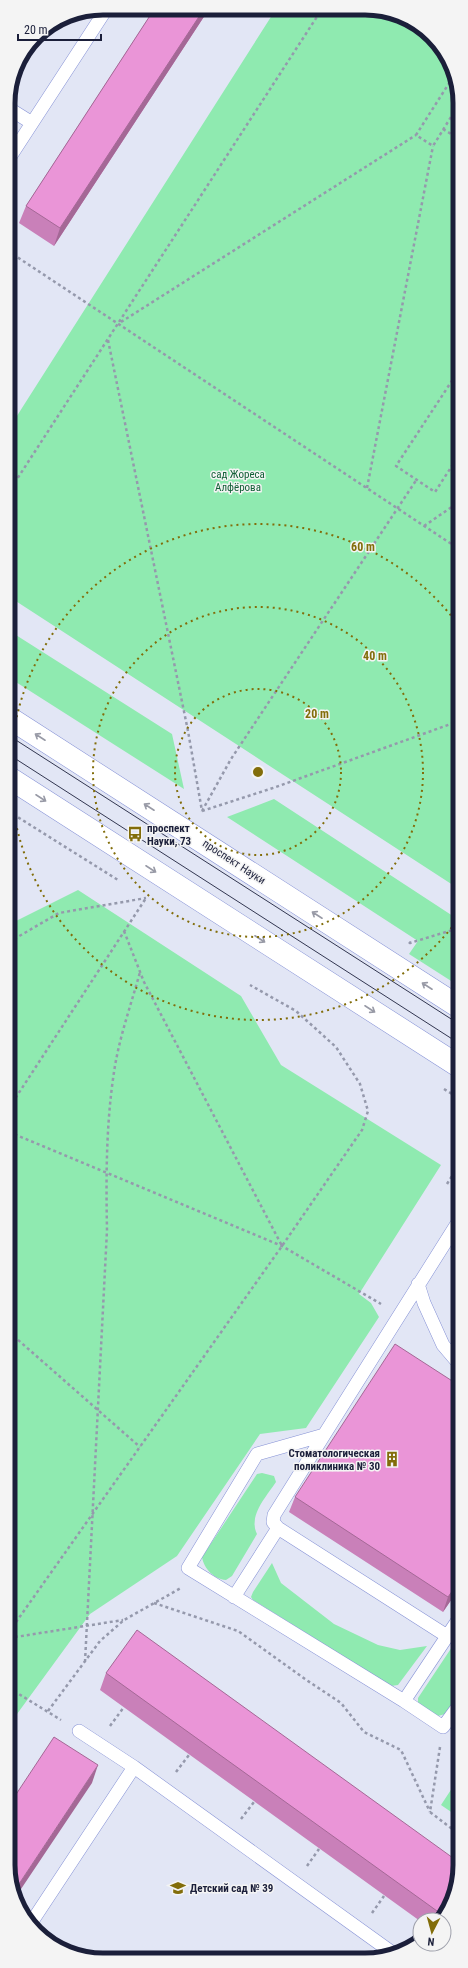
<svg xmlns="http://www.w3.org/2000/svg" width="468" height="1968" viewBox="0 0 468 1968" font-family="'Roboto Condensed',sans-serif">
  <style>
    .green { fill: #8feab0 }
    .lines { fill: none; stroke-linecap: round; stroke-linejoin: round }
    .lane-casing { stroke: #8692d6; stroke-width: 14 }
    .secondary-casing { stroke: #8692d6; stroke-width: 23 }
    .path { stroke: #9599ac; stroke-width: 2.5; stroke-dasharray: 3 3; stroke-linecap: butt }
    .lane { stroke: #fff; stroke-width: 13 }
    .secondary { stroke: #fff; stroke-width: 22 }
    .tram { stroke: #323650; stroke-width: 1 }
    .wall { fill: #c980b9 }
    .shaded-wall { fill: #a46896 }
    .building { fill: #ea95d7; stroke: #a46896 }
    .oneway { stroke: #989aa6 }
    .ring { fill: none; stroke: #826d0a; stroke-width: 2; stroke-dasharray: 2 4 }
    .labels { text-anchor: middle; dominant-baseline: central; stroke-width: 3; stroke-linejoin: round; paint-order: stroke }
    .park-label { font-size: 11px; fill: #136038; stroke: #f4f4f4 }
    .poi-label { font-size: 11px; font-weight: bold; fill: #1b1f3a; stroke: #f4f4f4; text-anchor: start }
    .street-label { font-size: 11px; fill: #1b1f3a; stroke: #f4f4f4 }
    .rim { fill: none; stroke: #1b1f3a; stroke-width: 5 }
    .centre { fill: #826d0a; stroke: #f4f4f4; stroke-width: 2 }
    .ring-label { font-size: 12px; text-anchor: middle; font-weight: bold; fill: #826d0a; stroke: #f4f4f4; stroke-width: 3; stroke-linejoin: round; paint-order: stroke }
  </style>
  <rect width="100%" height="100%" fill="#e2e6f5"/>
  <path class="green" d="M276,9L384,10L432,36L459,90V889L8,596V430Z
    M8,630L172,734L184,789L8,677Z
    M274,799L459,920V986L409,954L418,941L227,817Z
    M78,890L241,996L281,1065L441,1165L359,1294L371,1303L379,1317L306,1428L260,1434L177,1556L90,1614L9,1725L8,925Z
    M460,1259V1321C452,1302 450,1277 460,1259Z
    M262,1473L274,1476L276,1482C266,1497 248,1516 257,1534L232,1576L226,1580C214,1579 204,1569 202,1557L257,1474Z
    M272,1563L281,1583L334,1624L378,1645L400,1650L427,1646L398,1685L391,1686L253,1600L251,1597L253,1592Z
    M460,1635V1692L445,1714L438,1716L418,1703V1698Z
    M460,1776V1818L441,1805Z"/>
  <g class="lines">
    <g class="lane-casing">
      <path id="lane" d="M8,108L32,123
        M8,160L107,8
        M460,1219L324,1435L257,1454L188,1568L404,1701L460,1617
        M418,1284L424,1303L443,1345L460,1365
        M278,1528L447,1636
        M234,1597L278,1528L273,1522L274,1515L324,1435
        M404,1701L443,1727L460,1704
        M79,1731L134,1767L394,1954
        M31,1923L134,1767"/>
    </g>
    <g class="secondary-casing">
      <path id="secondary" d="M8,717L459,1007
        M8,777L460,1067"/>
    </g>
    <path class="path" d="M453,77L416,135L433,146L459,104
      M443,129L459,139
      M8,251L459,549
      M121,322L416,135
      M108,340L188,731L202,811
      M459,370L396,466L435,492L459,455
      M367,488L433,146
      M8,493L322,9
      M424,526L459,502
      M8,687L15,691
      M8,811L118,880
      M202,811L231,759L417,479
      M202,811L276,787L459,721
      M124,931L144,982L282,1246
      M9,942L59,913L146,898
      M409,942L410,943L459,928
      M444,1089L460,1099
      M9,1108L146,898
      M9,1132L282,1246L381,1304
      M447,1184L460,1163
      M9,1332L140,1447
      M154,1603L238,1631L305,1679L341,1703L364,1732L401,1750L430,1812
      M9,1632L282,1246L362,1130L368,1111L360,1084L336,1047L296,1011L250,985
      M9,1638L123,1620
      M85,1662L107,1230C106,1177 106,1125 114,1072C119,1038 131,1005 140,972
      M9,1688L61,1720
      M48,1711L100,1641L124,1620L181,1588
      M110,1726L124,1707
      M440,1747L430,1812L460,1835
      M176,1772L189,1755
      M241,1819L254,1802
      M307,1866L319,1849
      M372,1913L384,1896"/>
    <use href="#lane" class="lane"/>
    <use href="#secondary" class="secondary"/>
    <path class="tram" d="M8,735L459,1024
      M8,754L460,1044"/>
  </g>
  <path class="wall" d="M155,8L209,9L54,246L19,223L26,206Z
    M295,1497L460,1587L443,1612L289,1512Z
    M106,1673L453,1902L441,1920H420V1921L100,1690Z"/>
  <path class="shaded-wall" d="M204,9H209L54,246L60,228Z
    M460,1580V1587L443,1612L448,1597Z
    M98,1765L92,1783L17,1895L15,1890Z"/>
  <path class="building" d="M155,8L204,9L60,228L26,206Z
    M395,1344L460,1386V1580L448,1597L295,1497Z
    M137,1630L460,1863V1871L453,1902L444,1916L106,1673Z
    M54,1737L98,1765L15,1890L9,1878V1805Z"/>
  <defs><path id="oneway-shaft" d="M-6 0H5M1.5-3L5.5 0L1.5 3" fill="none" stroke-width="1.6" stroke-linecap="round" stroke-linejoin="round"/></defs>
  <g class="oneway">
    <use href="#oneway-shaft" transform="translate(40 737) rotate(-147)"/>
    <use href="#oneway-shaft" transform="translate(41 798) rotate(33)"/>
    <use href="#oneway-shaft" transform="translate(149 807) rotate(-147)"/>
    <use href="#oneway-shaft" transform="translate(151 869) rotate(33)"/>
    <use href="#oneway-shaft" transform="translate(317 915) rotate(-147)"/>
    <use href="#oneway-shaft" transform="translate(260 939) rotate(33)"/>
    <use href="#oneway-shaft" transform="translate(427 986) rotate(-147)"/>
    <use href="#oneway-shaft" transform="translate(370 1009) rotate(33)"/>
  </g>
  <g class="ring">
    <circle cx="258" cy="772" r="83"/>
    <circle cx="258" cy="772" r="165"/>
    <path d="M459 918A248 248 0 1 1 459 626"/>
  </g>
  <defs>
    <g id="bus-bare" transform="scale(1.2)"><path d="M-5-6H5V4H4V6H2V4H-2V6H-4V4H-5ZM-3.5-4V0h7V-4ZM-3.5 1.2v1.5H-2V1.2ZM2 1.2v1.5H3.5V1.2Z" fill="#826d0a" stroke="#f4f4f4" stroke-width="2.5" paint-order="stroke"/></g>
    <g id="building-bare" transform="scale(1.2)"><path d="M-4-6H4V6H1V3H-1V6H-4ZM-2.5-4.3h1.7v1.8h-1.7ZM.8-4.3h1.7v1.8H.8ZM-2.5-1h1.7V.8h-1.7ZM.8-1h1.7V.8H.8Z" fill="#826d0a" stroke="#f4f4f4" stroke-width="2.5" paint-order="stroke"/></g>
    <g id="school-bare" transform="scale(1.2)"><path d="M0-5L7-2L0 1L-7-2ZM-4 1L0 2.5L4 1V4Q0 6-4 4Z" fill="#826d0a" stroke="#f4f4f4" stroke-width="2.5" paint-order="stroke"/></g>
  </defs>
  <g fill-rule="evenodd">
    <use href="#bus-bare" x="135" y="834"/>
    <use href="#building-bare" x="392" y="1459"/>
    <use href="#school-bare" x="178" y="1888"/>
  </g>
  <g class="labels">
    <g class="park-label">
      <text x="238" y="474">сад Жореса<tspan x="238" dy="13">Алфёрова</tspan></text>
    </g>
    <g class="poi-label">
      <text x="147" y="828">проспект<tspan x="147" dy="13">Науки, 73</tspan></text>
      <text x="380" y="1453" text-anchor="end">Стоматологическая<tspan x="380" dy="13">поликлиника № 30</tspan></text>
      <text x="190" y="1888">Детский сад № 39</text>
    </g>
    <g class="street-label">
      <text transform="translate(234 862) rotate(33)">проспект Науки</text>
    </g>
  </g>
  <path d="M0 0H468V1968H0ZM103 15H365A88 88 0 0 1 453 103V1865A88 88 0 0 1 365 1953H103A88 88 0 0 1 15 1865V103A88 88 0 0 1 103 15Z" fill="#f4f4f4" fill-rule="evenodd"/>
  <path class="rim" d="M103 15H365A88 88 0 0 1 453 103V1865A88 88 0 0 1 365 1953H103A88 88 0 0 1 15 1865V103A88 88 0 0 1 103 15Z"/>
  <circle cx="258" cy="772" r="6" class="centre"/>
  <g class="ring-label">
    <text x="363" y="551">60 m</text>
    <text x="375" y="660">40 m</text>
    <text x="317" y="718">20 m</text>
  </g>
  <g transform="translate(432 1932) rotate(186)"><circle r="19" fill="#f4f4f4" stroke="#9d9faa"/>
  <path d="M0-3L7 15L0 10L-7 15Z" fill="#826d0a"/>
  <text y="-6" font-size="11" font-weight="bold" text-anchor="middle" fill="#1b1f3a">N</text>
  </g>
  <path d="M18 34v6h83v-6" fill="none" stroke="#1b1f3a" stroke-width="2"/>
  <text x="24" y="34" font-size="12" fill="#1b1f3a" stroke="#f4f4f4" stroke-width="3" paint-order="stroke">20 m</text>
</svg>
